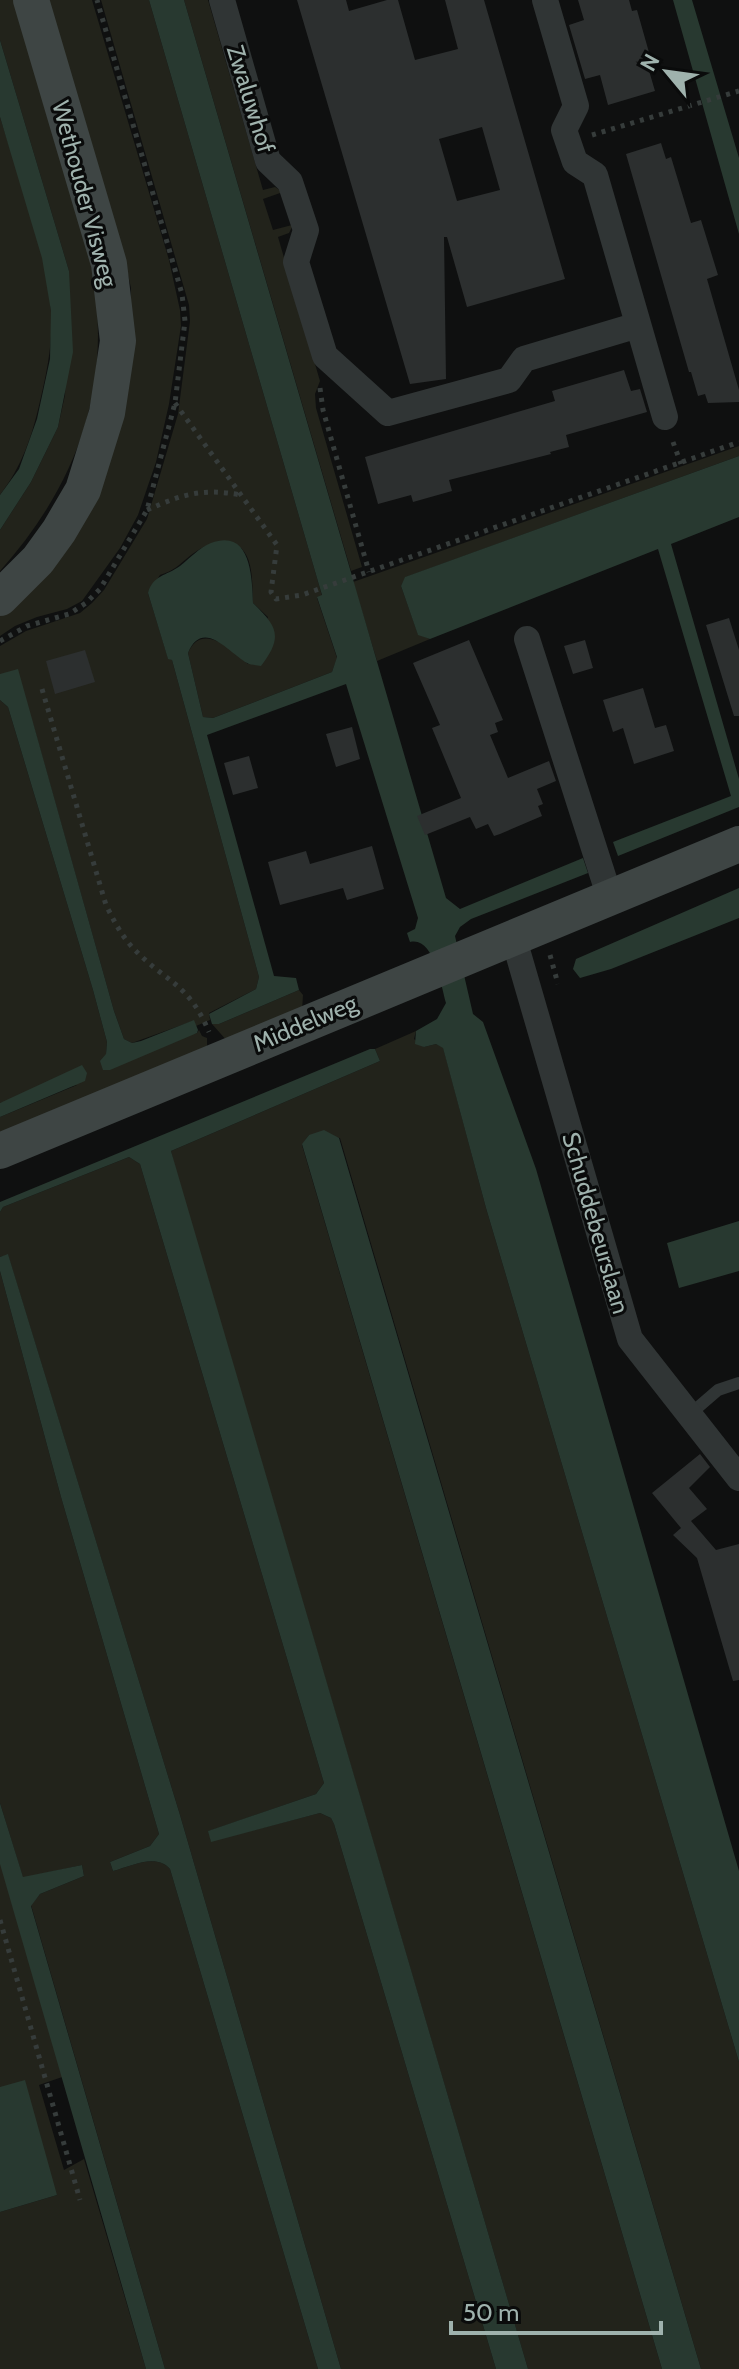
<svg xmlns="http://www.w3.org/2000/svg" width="739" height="2369" viewBox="0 0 739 2369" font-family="Cabin,sans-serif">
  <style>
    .green { fill: #22231b }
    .water { fill: #283930 }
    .building { fill: #2c2f2f; fill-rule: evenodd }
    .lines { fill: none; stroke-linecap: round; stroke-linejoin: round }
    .path { stroke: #363c3b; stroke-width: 5; stroke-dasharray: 4 6; stroke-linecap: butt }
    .lane { stroke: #303535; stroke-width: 12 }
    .street { stroke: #303535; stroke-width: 26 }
    .secondary { stroke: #3e4544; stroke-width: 36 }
    .labels { text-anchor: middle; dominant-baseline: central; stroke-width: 6; stroke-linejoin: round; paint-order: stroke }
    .street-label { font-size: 24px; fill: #9fb2ad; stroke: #0a0b0b }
  </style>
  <rect width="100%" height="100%" fill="#0f1010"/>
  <path class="green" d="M0,0H16C33,58 49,117 66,175C74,206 86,238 92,269C113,387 78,483 0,571V530L31,482L58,427L65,395L69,271L0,40Z
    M47,0H92L169,260L180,310L181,326L169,404L156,462L138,515L120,548L82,601L67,609L37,617L15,626L0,636V616L20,599L131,336V288L124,257Z
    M101,0H149L319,585L322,596L317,598L337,658L332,672L213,718L203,717L188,653C202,621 232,650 248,664L268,617L253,603C252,581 255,543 225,542C212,542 202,547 191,555C180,564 174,571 160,575L148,593L168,658L172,660L259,977L256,989L209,1013L210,1020L196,1026L193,1021L132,1043L124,1039L114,1011L33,724L0,674V646L26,631L80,613L92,603L104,590L147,519L178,414L190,321L189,305Z
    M184,0H208L263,190L275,187L283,192L263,199L273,230L292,225V227L289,233L278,237L320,381L315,394L316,408L362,567L351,571Z
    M0,117C19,180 46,245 51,311C53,342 47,372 40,401C32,437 22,466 0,495Z
    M739,446V456L406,577L401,586L418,634L430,639L377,661L353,582Z
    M0,700L8,707L93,990L107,1042L106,1054L197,1033L199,1030L202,1036L207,1038V1051L0,1138V1117L77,1085L0,1103Z
    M299,990L303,995L302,1011L228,1042L212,1024H219Z
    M416,1031L414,1039L424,1047L436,1044L443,1047L486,1208L739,2062V2369H701L340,1138L309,1135L302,1145L662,2369H528L174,1164L171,1151L380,1061L375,1049Z
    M129,1157L140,1164L324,1783L316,1794L209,1831L211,1841L320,1813L331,1818L334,1824L496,2369H341L180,1815L8,1255L0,1257V1212L3,1207Z
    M0,1271L61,1497L159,1834L150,1846L110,1862L113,1871C132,1866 156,1853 170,1869L318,2369H165L31,1905L40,1894L84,1876L82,1865L23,1878L0,1803Z
    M0,1846L68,2075L39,2085L64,2170L84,2159L146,2369H0V2212L57,2195L0,2096Z"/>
  <path class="water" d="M149,0H184L446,898L460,909L583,858L588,873L471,919L460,927L455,936L473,1014L483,1022L536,1169L739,1871V2062L486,1208L443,1048L436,1044L424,1047L415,1044L416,1031L437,1019L446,1003C441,986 434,936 410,942L407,933L415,929L418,918L346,684L207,735L274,976L296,978L299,990L219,1024H212L209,1014L256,989L259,977L172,660L168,659L148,593C153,575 166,576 180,566C190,558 199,548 211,543C251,528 252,577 253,603C278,627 283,637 261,666C257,665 250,665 247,663C230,654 203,617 188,653L203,717L213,718L332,672L337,657L317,597L322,595L319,585Z
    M673,0H692L739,158V234Z
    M0,40L69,271L73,352L58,427L31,482L0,530V495L19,469L37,419L50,359L51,311L42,258L0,117Z
    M739,456V517L671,544L739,779V807L618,856L613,842L731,796L658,549L430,639L418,635L401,586L405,577Z
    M18,669L114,1011L124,1039L132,1043L141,1041L194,1020L198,1030L197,1033L110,1070H103L100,1061L106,1054L107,1042L93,990L8,707L0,700V674Z
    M739,888V918L611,969L580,978L573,969L576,959Z
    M370,1049H375L380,1061L171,1151L528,2369H496L334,1824L331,1818L320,1813L211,1842L208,1831L316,1794L324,1783L140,1164L129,1157L3,1207L0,1212V1202Z
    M82,1065L87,1073L85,1081L0,1117V1103Z
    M324,1130L339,1138L701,2369H662L302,1144L309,1135Z
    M739,1221V1271L679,1288L667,1243Z
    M8,1254L180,1815L341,2369H318L170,1869C156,1853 132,1866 113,1871L110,1862L150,1846L159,1834L61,1497L0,1271V1257Z
    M0,1803L23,1877L82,1865L84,1876L40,1894L31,1906L165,2369H146L0,1864Z
    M25,2080L57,2195L0,2212V2087Z"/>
  <path class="building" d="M297,0H346L349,11L387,0H398L415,60L458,49L445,0H484L565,279L467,307L447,237H444L446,379L410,384ZM482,127L500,190L457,201L439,139Z
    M578,0H629L632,11L637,10L650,56L645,57L655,91L608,105L600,75L585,79L569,25L584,20Z
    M661,143L666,159L671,157L691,223L701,220L718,275L707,279L739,390V402L708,403L705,394L698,396L691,372H689L626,154Z
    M624,370L631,391L640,389L647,412L566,435L569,447L550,452L551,454L449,480L452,491L413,502L411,495L378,504L365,457L555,401L552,391Z
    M729,618L739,650V716H734L706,625Z
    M469,640L503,720L495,723L498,732L490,735L508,778L549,761L556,781L537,789L543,804L538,806L542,816L500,834L494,836L488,824L476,829L470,817L425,835L417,816L461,798L432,728L440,725L413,663Z
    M585,640L593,668L573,674L564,646Z
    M85,650L95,682L55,694L46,661Z
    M643,688L655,728L666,725L674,751L634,764L623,728L613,732L603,700Z
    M352,727L360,759L336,767L326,734Z
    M249,756L258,788L233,795L224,763Z
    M372,846L384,889L347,900L343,888L280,905L268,862L306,851L310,864Z
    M700,1454L710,1467L689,1488L707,1509L691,1521L716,1550L739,1544V1680L733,1681L697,1558L673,1535L681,1528L652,1493Z"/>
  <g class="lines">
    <path class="path" d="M592,135L739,91
      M320,388L323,410L369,572
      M175,403L277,545L271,592L276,599L302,595L739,442
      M673,442L681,464
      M147,510C183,494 202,488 241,495
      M0,641L27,626L69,614L86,603L100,589L147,510L175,403L185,321L182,294L97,0
      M42,689L106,905C114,921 121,935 133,948C166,983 188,982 209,1032
      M550,955L558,984
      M0,1920L80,2200"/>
    <path class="lane" d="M689,1415L718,1390L739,1383"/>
    <path class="street" d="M222,0L268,161L290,182L306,230L296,262L325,356L388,413L509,380L524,359L638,325
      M545,0L576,106L564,130L575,162L595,175L665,417
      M527,639L610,898
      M513,936L630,1339L739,1478"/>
    <path class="secondary" d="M0,598L38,560L59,531L83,490L107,413L118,341L109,264L31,0
      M0,1151L739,844"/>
  </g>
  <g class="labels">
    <g class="street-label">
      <text transform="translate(251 99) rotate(73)">Zwaluwhof</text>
      <text transform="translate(85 194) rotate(75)">Wethouder Visweg</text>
      <text transform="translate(305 1023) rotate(-23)">Middelweg</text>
      <text transform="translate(596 1223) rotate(74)">Schuddebeurslaan</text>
    </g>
  </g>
  <g transform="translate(667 72) rotate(299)" stroke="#0a0b0b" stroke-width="6" paint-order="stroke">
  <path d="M0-6L14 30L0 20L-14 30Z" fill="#9fb2ad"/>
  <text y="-12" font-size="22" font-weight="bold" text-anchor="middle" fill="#9fb2ad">N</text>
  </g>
  <path d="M451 2321v12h210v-12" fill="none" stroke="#9fb2ad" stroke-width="4"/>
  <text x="463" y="2321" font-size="24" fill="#9fb2ad" stroke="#0a0b0b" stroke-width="6" paint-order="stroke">50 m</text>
</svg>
